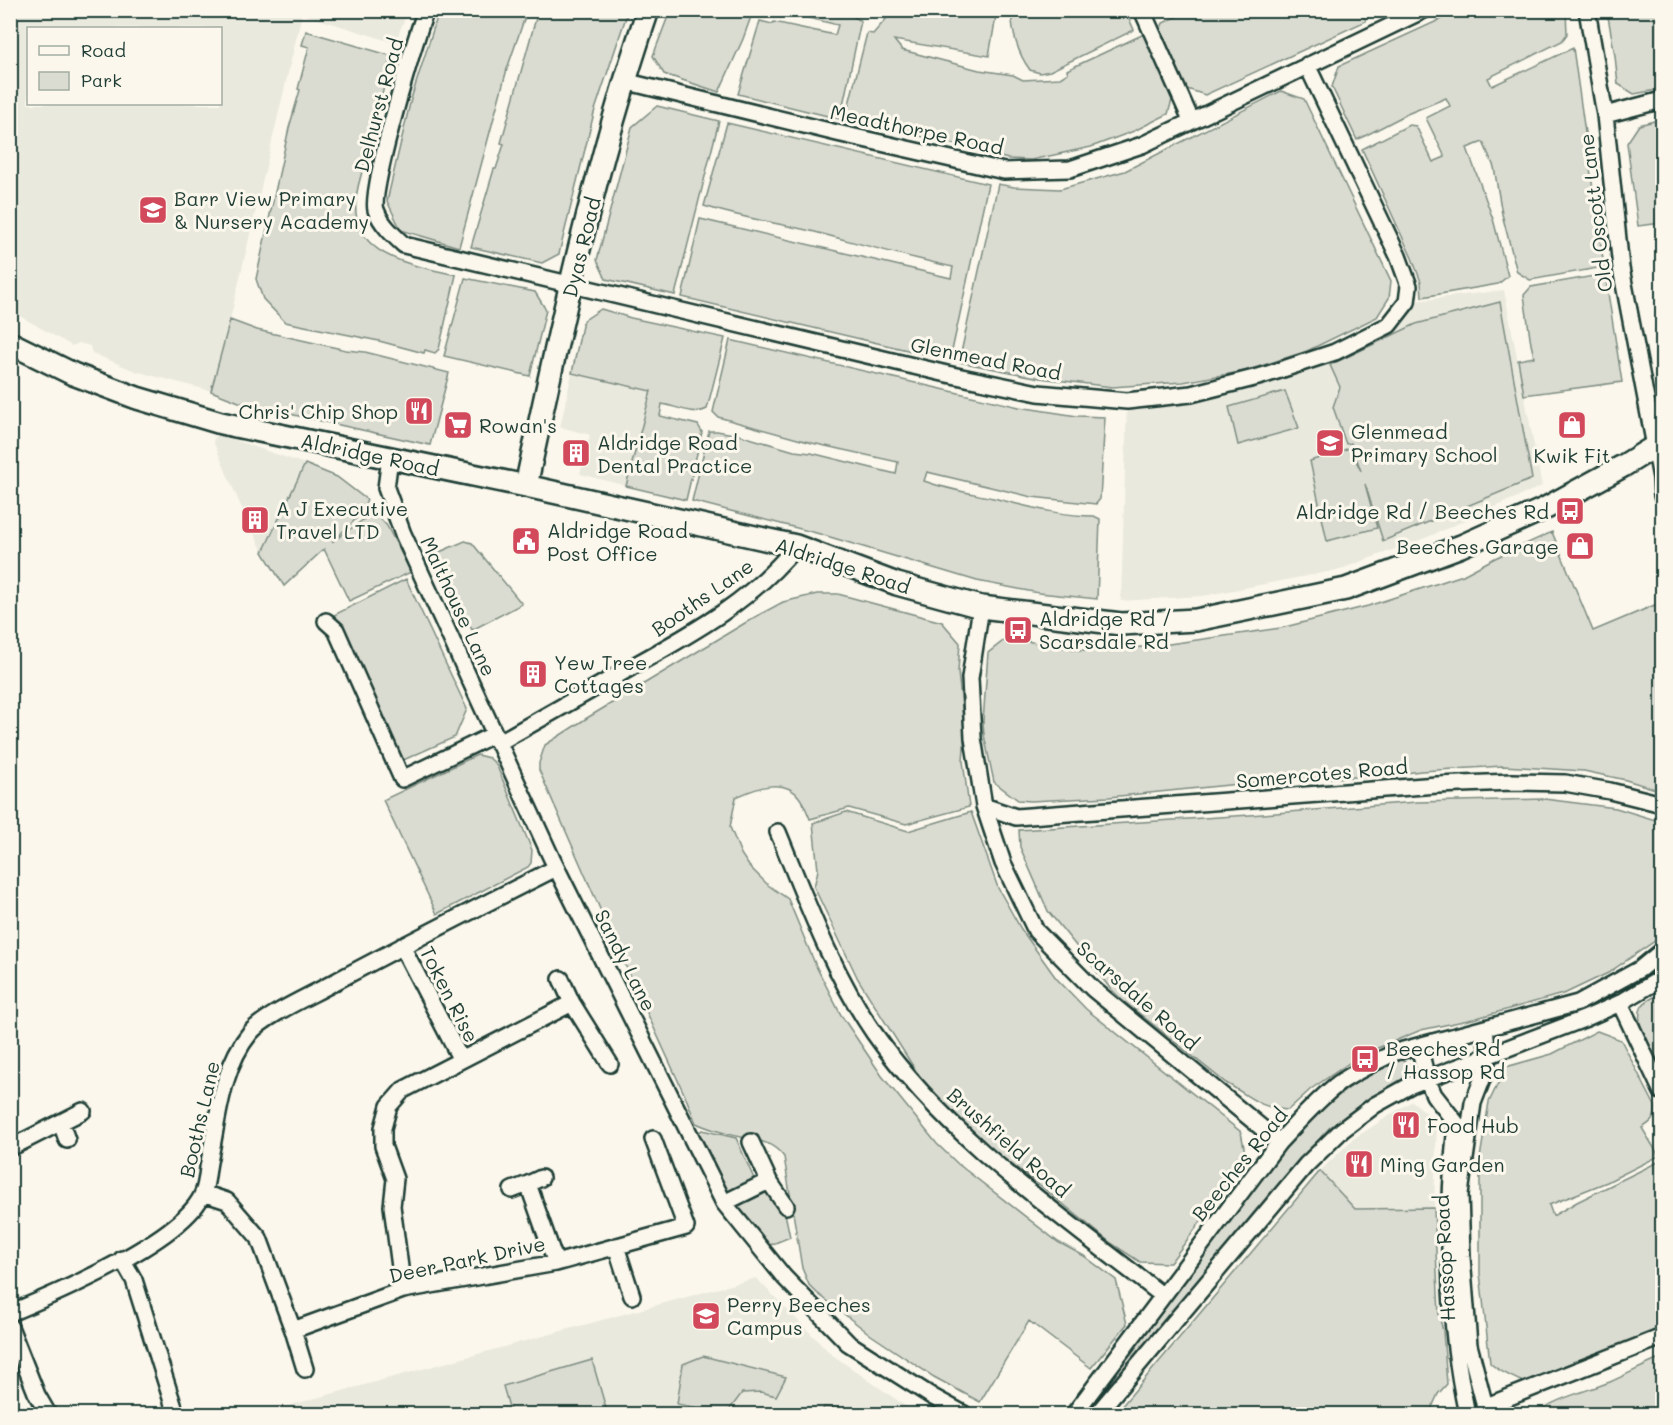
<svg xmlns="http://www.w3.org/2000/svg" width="1673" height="1425" viewBox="0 0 1673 1425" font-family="Mali,sans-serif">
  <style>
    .built { fill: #eae9de; fill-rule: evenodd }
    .green { fill: #dbdcd1; stroke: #7d8c82; stroke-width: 1.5 }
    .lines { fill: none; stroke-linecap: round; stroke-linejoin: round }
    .street-casing { stroke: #1f3d34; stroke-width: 20 }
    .secondary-casing { stroke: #1f3d34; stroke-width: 26 }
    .street { stroke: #fbf7ec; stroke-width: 15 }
    .secondary { stroke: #fbf7ec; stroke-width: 21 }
    .labels { text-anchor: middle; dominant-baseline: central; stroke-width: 6; stroke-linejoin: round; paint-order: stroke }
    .street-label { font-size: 20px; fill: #1f3d34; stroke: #fbf7ec }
    .poi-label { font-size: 20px; fill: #1f3d34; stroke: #fbf7ec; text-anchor: start }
  </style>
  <rect width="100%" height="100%" fill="#fbf7ec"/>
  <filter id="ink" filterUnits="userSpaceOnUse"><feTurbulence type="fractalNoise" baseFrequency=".0167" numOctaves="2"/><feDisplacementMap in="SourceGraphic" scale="12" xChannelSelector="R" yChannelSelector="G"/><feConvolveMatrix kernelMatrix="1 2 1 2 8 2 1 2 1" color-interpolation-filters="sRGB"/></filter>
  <g filter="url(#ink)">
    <path class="built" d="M10,11H408L395,43L302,14L230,320L211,391L135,371L92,353L90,346L79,343L72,346L11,311ZM28,28H220V104H28Z
      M1504,290L1542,486L1428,537L1338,570L1203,596L1121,601L1127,401L1262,376L1389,325L1407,302Z
      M572,373L651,391L626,486L580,474L590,435L560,427Z
      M217,434L305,464L263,552L239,502L213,441Z
      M1412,1101L1437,1121L1434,1208L1355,1209L1320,1171L1353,1139Z
      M756,1278L831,1354L917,1414H278L276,1409Z"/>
    <path class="green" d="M1461,10L1566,11L1567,34L1562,41L1488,78L1492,86L1573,48L1604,267L1530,280L1517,272L1502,214L1494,167L1483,142L1467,148L1493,219L1508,276L1498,284L1422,297L1421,282L1412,258L1362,149L1409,125L1416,126L1433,162L1445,157L1426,118L1450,106L1446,98L1407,114L1357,140L1332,87L1339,66Z
      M439,11H527L507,69L459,247L401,230L387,201L411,99Z
      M538,11H628L594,113L559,254L542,263L471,247L494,169H496L504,144L501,143Z
      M670,11H753L743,39L719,92L664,74L653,56Z
      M780,11H849L854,17L861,21L840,119L738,94L760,21L772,24L774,22L835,35L838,25Z
      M893,11H997L989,56L894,40L902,50L979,70L1013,75L1023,80L1060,78L1068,73L1067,70L1144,34L1174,93L1168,114L1134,131L1091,147L1031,160L1008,159L934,139L845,120L867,33L873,34Z
      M1012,11H1122L1127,14L1134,30L1050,71L1040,73L1030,70C1018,54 1011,31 1012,11Z
      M1189,11H1361L1366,21L1205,95L1181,87L1159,34L1163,23Z
      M1607,11H1662V89L1634,94L1618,84L1615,56Z
      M306,31L392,56L358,187C342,255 407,264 456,275L439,349L435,353L425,350L424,353L379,341L285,322L263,299L256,279L289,128L300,90L298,89L309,47L302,45Z
      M1281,91L1304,99L1391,281L1389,298L1377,317L1307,351L1245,371L1183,382L1112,387L1040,378L959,362L998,184L1014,187L1060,189L1125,171Z
      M657,106L719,121L675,295L606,279L597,260L632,127Z
      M1662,119V223L1638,226L1627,143L1639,125Z
      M727,123L988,184L950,360L682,297L700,219L951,278L953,267C907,257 861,244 815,232C778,223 741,218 704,206Z
      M1605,274L1622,382L1524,395L1518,360L1534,357L1531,344L1524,295L1531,287Z
      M465,278L535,292L546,310L530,376L444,356Z
      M1500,302L1532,479L1383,541L1365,484L1377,528L1327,541L1310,461L1350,448L1361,471L1351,443L1346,444L1333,407L1340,387L1330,365L1416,324Z
      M601,309L631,318L725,338L707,409C695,416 675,406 662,404L660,416L698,425L702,432L686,500L626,486L651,391L572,373L583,321Z
      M230,320L257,330L346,350L365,352L449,373L430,445L258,407L239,402L211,391Z
      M730,340L1019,407L1077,416L1105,417L1100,499L1096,504L1032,497L927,472L924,481C946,489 970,493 993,498C1027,506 1059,516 1094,516L1100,519L1097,599L1039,593L977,581L820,534L692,501L709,431H717L739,435L794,451L811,453L896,474L898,462L812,443L718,417L713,412Z
      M1285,391L1299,428L1238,445L1229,407Z
      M305,464L337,477L367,500L357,518L332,542L374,512L387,526L411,572L349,601L324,549L284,586L263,552Z
      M1552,532L1593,631L1662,602V791L1626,780L1584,771L1503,766L1421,771L1382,776L1279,780L1109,797L1031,801L1018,800L994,782L984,735L983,722L988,653L1007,638L1079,650H1106L1155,646L1281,628L1368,606L1463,575L1495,558Z
      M465,541L472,543L522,604L472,630L435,554Z
      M406,579L467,709L455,737L399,762L334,615Z
      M817,594H838L942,622L960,643L958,672L965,734L963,761L969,807L906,824L849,808L810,819C807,812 804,803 799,797C784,776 754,789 736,797L730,827L741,854L749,866L768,885L788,899L816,966L841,1015L882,1076L937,1144L958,1164L1058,1242L1084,1256L1116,1280L1127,1324L1091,1368L1029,1321L980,1402L934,1377L871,1335L817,1293L809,1285L802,1268L784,1157C771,1139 752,1140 732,1135C720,1132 707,1128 696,1123L686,1098L611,934L539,770V763L545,745L587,718L755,617L783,602Z
      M477,755L489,758L496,764L532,850L531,863L528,867L437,914L383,800Z
      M1544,799L1616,808L1662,822V936L1608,973L1566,993L1473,1019L1421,1030L1361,1055L1311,1089L1288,1110C1258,1108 1250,1096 1226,1083L1121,999L1110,988L1048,911L1020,847L1019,830L1250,815L1417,802Z
      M846,812L908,831L971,812L998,888L1021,929L1056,978L1086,1009L1241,1132L1246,1158L1242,1166L1170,1263L1140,1262L1111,1243L1041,1186L982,1142L921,1079L858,979L814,887L818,870L813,823Z
      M1662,993V1062C1649,1056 1634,1020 1642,1006C1646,1000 1656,996 1662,993Z
      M1597,1031L1621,1040L1655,1106C1656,1118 1652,1122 1642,1128L1659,1156L1607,1182L1549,1205L1553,1216L1577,1202L1662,1160V1328L1523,1382C1514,1378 1496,1369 1490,1363L1480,1273V1158L1489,1102L1506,1067L1552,1054Z
      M1401,1060L1409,1064V1075L1361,1104L1329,1128L1221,1253L1088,1414H1081L1264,1171L1321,1109L1365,1076Z
      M702,1130L736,1138L755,1181L726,1192L695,1134Z
      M1320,1171L1355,1209L1434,1208L1439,1315L1443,1331L1447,1384L1438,1394L1429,1414H1115Z
      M756,1191L767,1193L778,1210L785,1213L790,1237L765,1247L734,1204Z
      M703,1356L786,1377L776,1396L761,1392L742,1393L727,1413L677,1404L683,1364Z
      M1662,1358V1414H1537C1546,1401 1593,1389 1610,1382C1628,1374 1644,1365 1662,1358Z
      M592,1360L607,1412L598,1414H511L503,1386Z
      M824,1407L861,1411L867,1414H821Z"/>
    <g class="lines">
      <g class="street-casing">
        <path id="street" d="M426,10C416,37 369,191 376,210C381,224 393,235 404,245L947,374L1038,393L1127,401L1191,394L1262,376L1335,352L1389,325L1407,302L1409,286L1398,256L1307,65
          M1142,10L1191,120
          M1587,10L1605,115L1621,268L1661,478L1662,496
          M624,81L837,133L1004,171L1070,169L1142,145L1424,10
          M1605,115L1662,100
          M390,458L386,488L403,534L552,859L724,1203L784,1277L848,1343L933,1397L964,1414
          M981,607L970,678L973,738L984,806L1003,863L1036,931L1093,989L1279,1142
          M326,621L336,630L402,779L495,734
          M498,743C542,718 586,693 630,668C691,634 752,601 796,546
          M984,806L1016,817L1437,785L1512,782L1565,783L1610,791L1662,804
          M778,832C806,900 832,972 874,1033C949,1140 1062,1216 1163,1296
          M402,946L461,1060
          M561,979L572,1003
          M1620,1003L1662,1092
          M1485,1029L1488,1057L1485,1072L1473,1103L1460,1194L1462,1257L1469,1345L1487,1414
          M1419,1046L1427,1079L1434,1095L1456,1123C1447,1222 1446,1317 1467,1414
          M61,1123L67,1140
          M751,1142L769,1181L786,1206
          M10,1148L83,1111
          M541,1178L528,1184L556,1263
          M512,1190L528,1184
          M203,1193L227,1201L259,1238L293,1330L305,1369
          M724,1203L769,1181
          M616,1246L632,1296
          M122,1259L134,1280L176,1414
          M403,1290L392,1206L395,1179L383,1146V1128L389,1106L403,1090L572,1003L610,1064
          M10,1313C56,1294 185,1239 203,1193C207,1184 207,1172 209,1162C218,1120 221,1068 250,1033C264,1016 310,996 331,984C405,944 481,906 556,868
          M10,1327L37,1395L48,1414
          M293,1330L403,1290L556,1263L686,1227L653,1139
          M1484,1407L1662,1337
          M1074,1414L1279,1142C1298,1122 1317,1100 1339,1083C1357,1071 1377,1061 1396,1052L1578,1003L1640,969L1662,951
          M1097,1414L1306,1165L1342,1130L1375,1105L1411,1085L1584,1019L1620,1003L1662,978"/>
      </g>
      <g class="secondary-casing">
        <path id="secondary" d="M10,343L73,374L137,398L221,423L526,486L796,546L897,584L981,607L1121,624L1196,620L1346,589L1461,546L1546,508L1623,466L1662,442
          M526,486C560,326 595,165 648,10"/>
      </g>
      <use href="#street" class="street"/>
      <use href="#secondary" class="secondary"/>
    </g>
  </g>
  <defs>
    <g id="school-square" transform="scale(1.5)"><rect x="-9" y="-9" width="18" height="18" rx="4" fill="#d1495b" stroke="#fbf7ec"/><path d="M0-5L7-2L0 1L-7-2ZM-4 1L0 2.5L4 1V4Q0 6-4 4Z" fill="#fff"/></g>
    <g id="restaurant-square" transform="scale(1.5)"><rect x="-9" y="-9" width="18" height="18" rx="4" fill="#d1495b" stroke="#fbf7ec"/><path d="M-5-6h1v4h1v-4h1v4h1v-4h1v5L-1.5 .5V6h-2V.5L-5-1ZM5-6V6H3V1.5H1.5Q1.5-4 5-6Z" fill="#fff"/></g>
    <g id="supermarket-square" transform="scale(1.5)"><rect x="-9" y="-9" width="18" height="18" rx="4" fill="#d1495b" stroke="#fbf7ec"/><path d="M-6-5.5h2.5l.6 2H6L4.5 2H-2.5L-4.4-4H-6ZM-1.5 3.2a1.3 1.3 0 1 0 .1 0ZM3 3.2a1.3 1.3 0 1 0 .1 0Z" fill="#fff"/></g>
    <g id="shop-square" transform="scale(1.5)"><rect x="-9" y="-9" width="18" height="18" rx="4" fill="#d1495b" stroke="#fbf7ec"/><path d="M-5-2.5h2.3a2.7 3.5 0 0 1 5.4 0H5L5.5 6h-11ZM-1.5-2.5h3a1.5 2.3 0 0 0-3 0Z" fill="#fff"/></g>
    <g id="building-square" transform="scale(1.5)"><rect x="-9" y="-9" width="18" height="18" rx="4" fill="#d1495b" stroke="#fbf7ec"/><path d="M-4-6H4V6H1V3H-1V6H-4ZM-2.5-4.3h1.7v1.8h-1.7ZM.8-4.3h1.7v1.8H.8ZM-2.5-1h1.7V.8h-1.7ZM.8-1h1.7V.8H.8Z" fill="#fff"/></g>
    <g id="bus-square" transform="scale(1.5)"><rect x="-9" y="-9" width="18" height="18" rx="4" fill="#d1495b" stroke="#fbf7ec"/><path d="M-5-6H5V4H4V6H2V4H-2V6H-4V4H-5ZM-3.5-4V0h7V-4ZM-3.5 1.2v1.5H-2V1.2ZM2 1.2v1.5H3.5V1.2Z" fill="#fff"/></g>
    <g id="civic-square" transform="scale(1.5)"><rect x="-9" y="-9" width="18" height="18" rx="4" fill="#d1495b" stroke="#fbf7ec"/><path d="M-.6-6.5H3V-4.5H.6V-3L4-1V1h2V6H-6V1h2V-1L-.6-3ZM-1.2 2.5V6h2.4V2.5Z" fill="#fff"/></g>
  </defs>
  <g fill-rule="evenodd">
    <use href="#school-square" x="153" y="210"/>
    <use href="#restaurant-square" x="419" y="411"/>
    <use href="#supermarket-square" x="458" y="425"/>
    <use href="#shop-square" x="1572" y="425"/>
    <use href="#school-square" x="1330" y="443"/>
    <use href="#building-square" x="576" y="453"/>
    <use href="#bus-square" x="1570" y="511"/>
    <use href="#building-square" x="255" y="520"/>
    <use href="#civic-square" x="526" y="541"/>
    <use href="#shop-square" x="1580" y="546"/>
    <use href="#bus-square" x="1018" y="630"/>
    <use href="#building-square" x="533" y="674"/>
    <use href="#bus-square" x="1365" y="1059"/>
    <use href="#restaurant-square" x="1406" y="1125"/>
    <use href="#restaurant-square" x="1359" y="1164"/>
    <use href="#school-square" x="706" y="1316"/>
  </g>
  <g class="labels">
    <g class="street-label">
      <text transform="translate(378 105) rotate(-75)">Delhurst Road</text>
      <text transform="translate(917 129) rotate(12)">Meadthorpe Road</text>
      <text transform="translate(1595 213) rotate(-97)">Old Oscott Lane</text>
      <text transform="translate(581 247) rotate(-76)">Dyas Road</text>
      <text transform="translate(986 358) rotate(11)">Glenmead Road</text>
      <text transform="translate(370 454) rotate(12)">Aldridge Road</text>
      <text transform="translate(843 565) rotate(18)">Aldridge Road</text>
      <text transform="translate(702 597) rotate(-35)">Booths Lane</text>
      <text transform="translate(459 606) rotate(65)">Malthouse Lane</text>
      <text transform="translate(1322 773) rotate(-5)">Somercotes Road</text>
      <text transform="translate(626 960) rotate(63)">Sandy Lane</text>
      <text transform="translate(450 994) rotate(63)">Token Rise</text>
      <text transform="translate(1138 995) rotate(41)">Scarsdale Road</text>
      <text transform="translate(199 1119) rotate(-77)">Booths Lane</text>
      <text transform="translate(1009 1142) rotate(41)">Brushfield Road</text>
      <text transform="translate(1239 1164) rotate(-51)">Beeches Road</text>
      <text transform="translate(1444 1258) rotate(-93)">Hassop Road</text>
      <text transform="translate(467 1259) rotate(-12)">Deer Park Drive</text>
    </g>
    <g class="poi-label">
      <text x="174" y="198">Barr View Primary<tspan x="174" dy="23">&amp; Nursery Academy</tspan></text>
      <text x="398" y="411" text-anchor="end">Chris' Chip Shop</text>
      <text x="479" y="425">Rowan's</text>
      <text x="1351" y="431">Glenmead<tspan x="1351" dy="23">Primary School</tspan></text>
      <text x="597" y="442">Aldridge Road<tspan x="597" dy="23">Dental Practice</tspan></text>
      <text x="1572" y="455" text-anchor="middle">Kwik Fit</text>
      <text x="276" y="508">A J Executive<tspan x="276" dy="23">Travel LTD</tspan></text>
      <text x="1549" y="511" text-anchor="end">Aldridge Rd / Beeches Rd</text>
      <text x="547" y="530">Aldridge Road<tspan x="547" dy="23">Post Office</tspan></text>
      <text x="1559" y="546" text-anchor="end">Beeches Garage</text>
      <text x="1039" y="618">Aldridge Rd /<tspan x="1039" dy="23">Scarsdale Rd</tspan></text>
      <text x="554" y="662">Yew Tree<tspan x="554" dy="23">Cottages</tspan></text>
      <text x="1386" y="1048">Beeches Rd<tspan x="1386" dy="23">/ Hassop Rd</tspan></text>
      <text x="1427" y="1125">Food Hub</text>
      <text x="1380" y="1164">Ming Garden</text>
      <text x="727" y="1304">Perry Beeches<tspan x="727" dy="23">Campus</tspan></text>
    </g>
  </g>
  <rect width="1673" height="1425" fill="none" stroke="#fbf7ec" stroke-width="36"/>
  <rect x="18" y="18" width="1637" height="1389" fill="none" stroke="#1f3d34" stroke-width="2" filter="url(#ink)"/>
  <rect x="27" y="27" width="195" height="78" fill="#fbf7ec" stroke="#a3ada2" stroke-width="1.5"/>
  <rect x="39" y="46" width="30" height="9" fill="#fbf7ec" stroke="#a3ada2" stroke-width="1.5"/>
  <text x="81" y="57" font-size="18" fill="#1f3d34">Road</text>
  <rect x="39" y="72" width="30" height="18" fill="#dbdcd1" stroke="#a3ada2" stroke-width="1.5"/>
  <text x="81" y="87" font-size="18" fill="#1f3d34">Park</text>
</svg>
